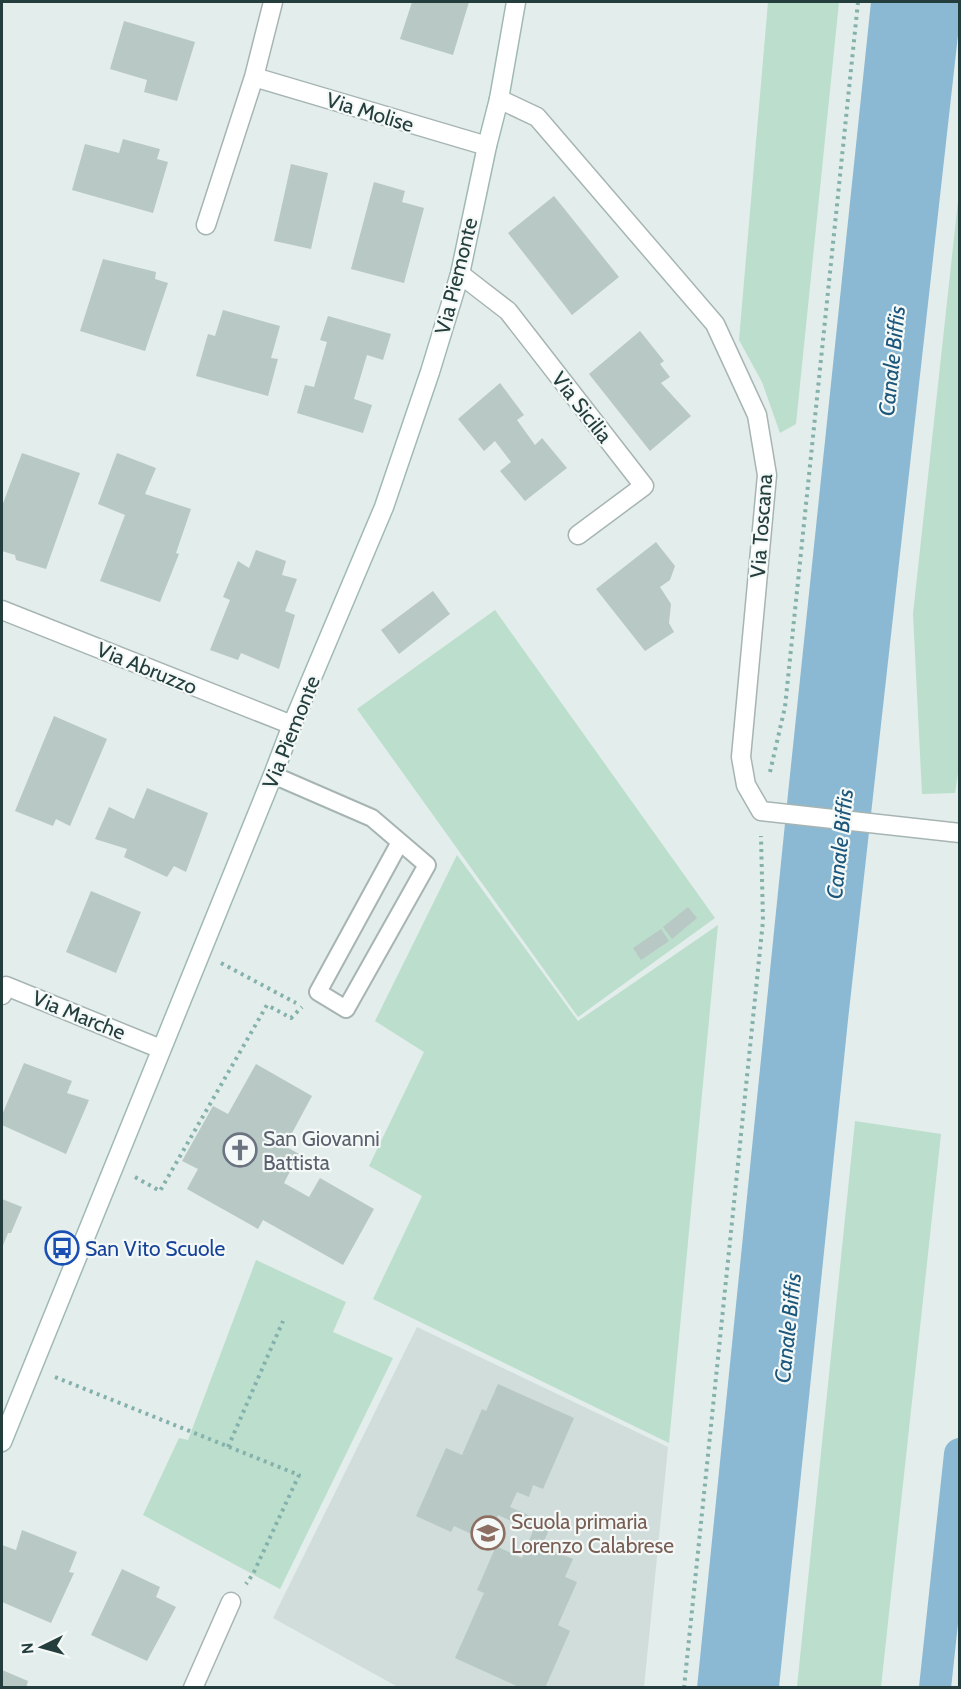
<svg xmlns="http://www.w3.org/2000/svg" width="961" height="1689" viewBox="0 0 961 1689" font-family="Cabin,sans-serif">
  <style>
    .built { fill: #d1ddda }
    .green { fill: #bcdecd }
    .water { fill: #8bb8d2 }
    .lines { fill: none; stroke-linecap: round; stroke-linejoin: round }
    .canal { stroke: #8bb8d2; stroke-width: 32 }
    .building { fill: #b8c8c4 }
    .lane-casing { stroke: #a6b5b3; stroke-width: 20 }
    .street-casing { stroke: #a6b5b3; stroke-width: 21 }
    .secondary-casing { stroke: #a1b9b5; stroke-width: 21 }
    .path { stroke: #84b1ac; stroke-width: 4; stroke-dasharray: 3 4.5; stroke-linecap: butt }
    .lane { stroke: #fff; stroke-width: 16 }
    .street { stroke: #fff; stroke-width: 18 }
    .secondary { stroke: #fff; stroke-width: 18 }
    .labels { text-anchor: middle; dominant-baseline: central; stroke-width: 4.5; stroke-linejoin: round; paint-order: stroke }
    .street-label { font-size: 21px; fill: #233e3d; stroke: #f4f9f8 }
    .worship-label { font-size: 21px; fill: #5b616d; stroke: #f4f9f8; text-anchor: start }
    .transit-label { font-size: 21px; fill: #164399; stroke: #f4f9f8; text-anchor: start }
    .education-label { font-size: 21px; fill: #785e54; stroke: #f4f9f8; text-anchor: start }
    .water-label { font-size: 22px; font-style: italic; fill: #1c577b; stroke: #f4f9f8 }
  </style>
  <rect width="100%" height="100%" fill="#e3edeb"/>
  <path class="built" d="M417,1327L668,1447L644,1687H398L273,1618Z"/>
  <path class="green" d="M768,2H839L796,424L780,433L762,382L739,340Z
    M959,192L960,760L955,793L922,794L913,614Z
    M495,610L715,918L578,1017L357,709Z
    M457,855L578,1021L718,925L669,1443L373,1299L422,1196L369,1166L424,1052L375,1021Z
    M855,1121L941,1134L881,1687H797Z
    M256,1260L346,1302L333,1332L393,1358L280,1589L143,1515L179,1438L188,1440Z"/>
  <path class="water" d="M871,2H959V26L848,1020L779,1687L697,1688L788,794Z"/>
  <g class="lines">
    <path class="canal" d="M935,1688L960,1454"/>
  </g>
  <path class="building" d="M412,2H469L453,55L400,39Z
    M124,21L195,42L177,101L144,92L147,80L110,69Z
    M123,139L160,149L157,159L168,162L153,213L72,190L85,144L119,153Z
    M291,164L328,173L311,249L274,241Z
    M374,182L405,191L402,202L424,208L404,283L351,269Z
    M554,196L619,277L572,315L508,233Z
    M103,259L156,272L155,279L168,283L145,351L80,331Z
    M223,310L280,326L271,358L278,359L268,396L196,376L208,334L215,336Z
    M328,316L391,334L383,360L367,355L354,399L372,405L363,433L297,413L305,385L314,387L327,342L320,340Z
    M640,331L664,361L660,364L670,377L661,383L691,416L650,451L589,374Z
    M500,383L524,415L517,420L535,445L542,438L567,468L525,501L500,471L511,462L495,441L484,451L458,419Z
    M22,453L80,473L46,569L16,560L15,555L2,551V506Z
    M117,453L156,468L145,494L191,509L176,553L179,554L160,602L100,581L125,515L98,504Z
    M656,542L675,566L670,580L660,587L671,604L669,623L674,632L645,651L596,589Z
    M256,550L286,561L282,575L297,579L285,611L295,615L279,669L241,653L238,660L210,650L230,600L223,597L238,561L249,568Z
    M433,591L450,614L399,654L381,630Z
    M54,716L107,739L70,826L56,819L53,826L15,811Z
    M147,788L208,813L186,872L174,866L167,877L124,857L127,849L95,839L109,807L134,819Z
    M91,891L141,912L116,973L66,952Z
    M688,907L697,918L672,939L663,927Z
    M661,929L669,941L641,960L633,948Z
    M24,1063L72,1081L67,1093L89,1100L66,1154L2,1125V1115Z
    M256,1064L312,1096L285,1146L299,1154L284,1183L309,1197L320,1178L374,1209L343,1265L263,1220L258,1229L187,1189L198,1169L182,1161L213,1106L228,1114Z
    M2,1199L22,1207L11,1233H8L2,1248Z
    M498,1384L574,1418L543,1489L533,1485L529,1497L517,1492L510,1507L551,1525L542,1546L573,1559L565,1577L577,1582L558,1625L570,1631L545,1688H521L455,1658L484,1593L477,1590L496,1546L522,1558L533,1531L498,1515L487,1541L454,1526L451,1532L416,1516L446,1448L462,1455L482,1409L486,1411Z
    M22,1530L77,1552L69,1572L74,1573L51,1623L2,1602V1545L16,1550Z
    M122,1569L160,1587L156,1597L176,1607L147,1661L91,1635Z
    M2,1670L28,1681L26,1688H2Z"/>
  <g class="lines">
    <g class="lane-casing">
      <path id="lane" d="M273,775L372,818L427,865L346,1009L318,992L400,842"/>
    </g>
    <g class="street-casing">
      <path id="street" d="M254,77L487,146
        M499,99L537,117L715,324L757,415L767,475L741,757L746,785L761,811L960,833
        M206,225L254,77L273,2
        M460,274L508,311L644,486L578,535
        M2,610L292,725
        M2,995L6,986L161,1049
        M193,1688L231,1602"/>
    </g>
    <g class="secondary-casing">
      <path id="secondary" d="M2,1442L273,775L292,725L384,507L430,372L460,274L487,146L499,99L516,2"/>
    </g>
    <path class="path" d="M770,772L785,707L858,2
      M221,963L296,1003
      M135,1177L160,1191L267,1005L291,1018L302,1007
      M55,1377L299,1475L253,1574L246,1584
      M228,1447L283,1321
      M684,1688L763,921L761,836"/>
    <use href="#lane" class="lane"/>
    <use href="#street" class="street"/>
    <use href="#secondary" class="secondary"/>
  </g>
  <defs>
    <g id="church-ring" transform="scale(1.725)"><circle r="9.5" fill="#f4f9f8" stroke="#6b7280" stroke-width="1.5"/><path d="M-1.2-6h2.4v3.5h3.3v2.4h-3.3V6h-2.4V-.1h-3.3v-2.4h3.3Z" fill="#6b7280"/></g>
    <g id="bus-ring" transform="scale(1.725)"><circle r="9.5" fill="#f4f9f8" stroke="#1a4fb4" stroke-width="1.5"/><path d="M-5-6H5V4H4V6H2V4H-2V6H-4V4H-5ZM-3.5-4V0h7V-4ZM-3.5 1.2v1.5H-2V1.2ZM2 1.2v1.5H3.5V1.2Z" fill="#1a4fb4"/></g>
    <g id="school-ring" transform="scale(1.725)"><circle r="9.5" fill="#f4f9f8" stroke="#8d6e63" stroke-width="1.5"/><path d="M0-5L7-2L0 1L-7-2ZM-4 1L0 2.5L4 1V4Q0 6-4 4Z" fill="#8d6e63"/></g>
  </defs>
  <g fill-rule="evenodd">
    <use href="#church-ring" x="240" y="1150"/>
    <use href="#bus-ring" x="62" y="1248"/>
    <use href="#school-ring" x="488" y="1533"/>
  </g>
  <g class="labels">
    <g class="street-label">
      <text transform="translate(370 112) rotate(17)">Via Molise</text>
      <text transform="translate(456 276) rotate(-76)">Via Piemonte</text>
      <text transform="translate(582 407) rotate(52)">Via Sicilia</text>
      <text transform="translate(761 526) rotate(-86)">Via Toscana</text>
      <text transform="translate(147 668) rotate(22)">Via Abruzzo</text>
      <text transform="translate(291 732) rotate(-68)">Via Piemonte</text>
      <text transform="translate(79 1015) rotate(22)">Via Marche</text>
    </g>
    <g class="worship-label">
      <text x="263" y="1138">San Giovanni<tspan x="263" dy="24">Battista</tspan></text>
    </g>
    <g class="transit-label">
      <text x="85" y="1248">San Vito Scuole</text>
    </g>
    <g class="education-label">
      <text x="511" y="1521">Scuola primaria<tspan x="511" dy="24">Lorenzo Calabrese</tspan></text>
    </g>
    <g class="water-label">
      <text transform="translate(892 361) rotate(-84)">Canale Biffis</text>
      <text transform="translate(840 844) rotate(-84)">Canale Biffis</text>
      <text transform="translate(788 1328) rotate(-84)">Canale Biffis</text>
    </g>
  </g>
  <rect width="961" height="1689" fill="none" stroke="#233e3d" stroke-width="6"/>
  <g transform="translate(42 1647) rotate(265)" stroke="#f4f9f8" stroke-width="4.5" paint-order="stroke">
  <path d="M0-4.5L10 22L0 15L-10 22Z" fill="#233e3d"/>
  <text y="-9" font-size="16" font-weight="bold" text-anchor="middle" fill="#233e3d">N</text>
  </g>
</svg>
